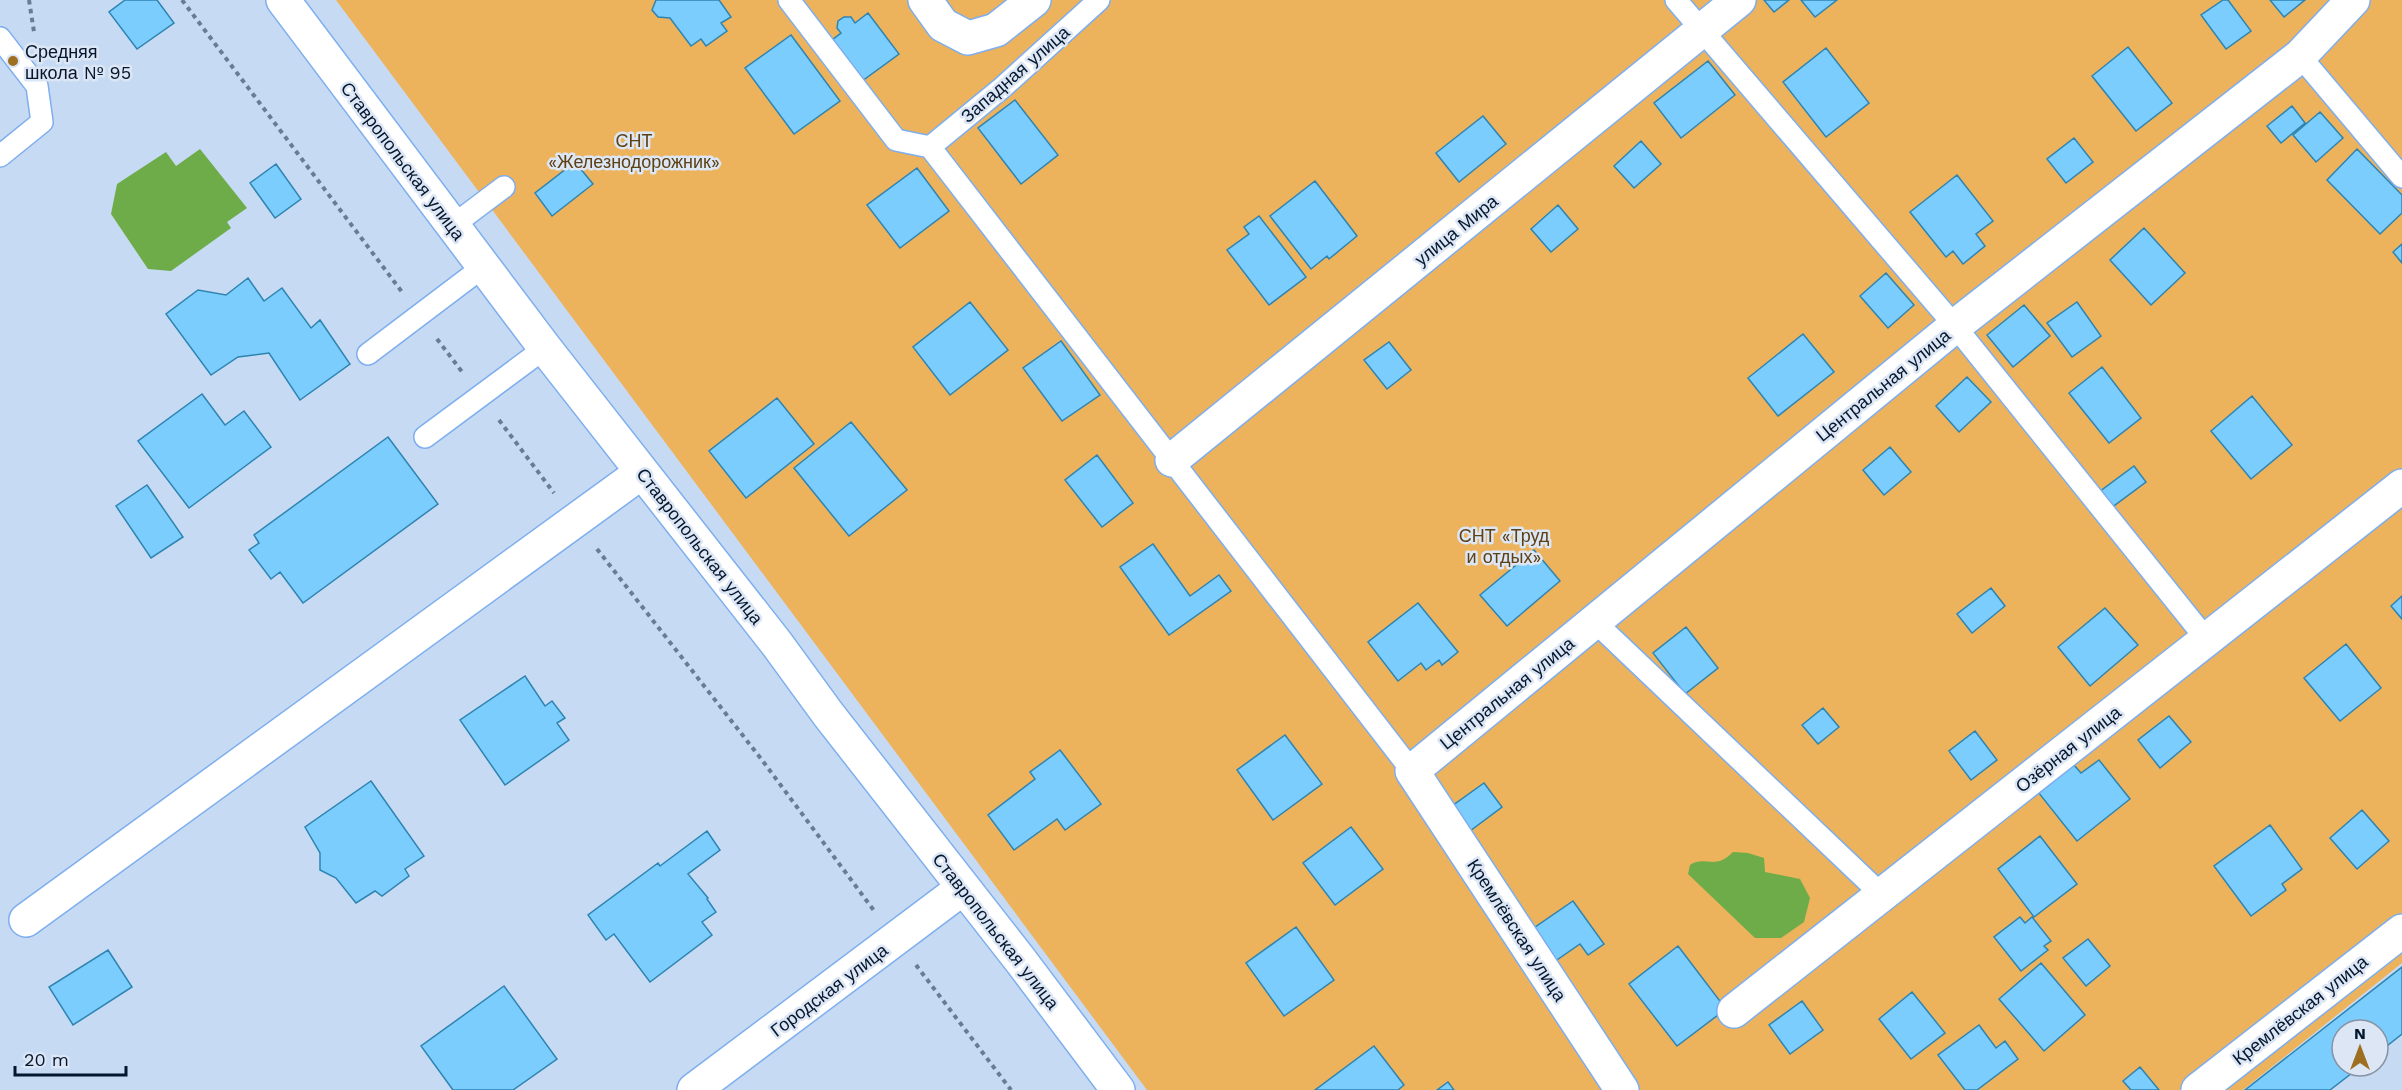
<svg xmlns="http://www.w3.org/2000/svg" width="2402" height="1090" viewBox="0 0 2402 1090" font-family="'Work Sans',sans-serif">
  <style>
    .green { fill: #ecb25c }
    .water { fill: #6dac49 }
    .building { fill: #7bcdfd; stroke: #2e84b1; stroke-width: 1.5 }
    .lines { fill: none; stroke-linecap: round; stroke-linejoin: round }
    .service-casing { stroke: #7eaeed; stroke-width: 24 }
    .minor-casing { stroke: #7eaeed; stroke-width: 36 }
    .path { stroke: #697c95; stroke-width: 4; stroke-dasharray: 4.5 4.5; stroke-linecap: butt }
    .service { stroke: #fff; stroke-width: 21 }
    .minor { stroke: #fff; stroke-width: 33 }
    .poi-dot { fill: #9e6f21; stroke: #dce6f4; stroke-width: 2 }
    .labels { text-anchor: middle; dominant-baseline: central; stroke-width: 5; stroke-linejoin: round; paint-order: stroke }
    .poi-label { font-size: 18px; fill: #05172e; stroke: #dce6f4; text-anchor: start }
    .street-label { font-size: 18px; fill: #05172e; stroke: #dce6f4 }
    .park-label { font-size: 18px; fill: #5d4114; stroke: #dce6f4 }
  </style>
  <rect width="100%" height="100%" fill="#c6daf4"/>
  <path class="green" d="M336,0H2402V963L2243,1090H1147Z"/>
  <path class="water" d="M200,149L247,208L227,222L231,228L171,271L148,269L111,214L117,184L166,152L176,166Z
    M1733,852L1748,853L1764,858L1765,872L1800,879L1810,898L1804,922L1781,938H1755L1688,874L1690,865C1705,855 1715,871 1733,852Z"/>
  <path class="building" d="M125,0H157L174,23L137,49L109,12Z
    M656,0H719L731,17L721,23L727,31L706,46L701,39L691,46L670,18L658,17L652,10Z
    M1764,0H1789L1774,12Z
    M1801,0H1837L1815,17Z
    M2223,0H2228L2251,31L2226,49L2201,15Z
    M2270,0H2305L2284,17Z
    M868,13L899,54L858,84L828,43L841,33L837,28L838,21L844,17H851L855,23Z
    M791,35L840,101L794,134L745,68Z
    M2128,47L2172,103L2136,131L2092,76Z
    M1826,48L1869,103L1826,137L1783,82Z
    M1708,61L1735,95L1681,138L1654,103Z
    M1015,100L1058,155L1021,184L978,128Z
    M2292,106L2305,123L2281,143L2267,126Z
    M2320,112L2343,138L2316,162L2293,135Z
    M1483,116L1506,144L1459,182L1436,153Z
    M2074,138L2093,162L2066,183L2047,159Z
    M1641,141L1661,164L1634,188L1614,166Z
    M2357,149L2402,195V213L2380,234L2327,180Z
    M575,162L593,184L552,216L535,193Z
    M276,164L301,199L275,218L250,183Z
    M917,168L949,211L900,248L867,205Z
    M1957,175L1993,221L1976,234L1985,246L1963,264L1953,251L1946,257L1910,212Z
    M1315,181L1357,236L1329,259L1327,256L1311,269L1270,216Z
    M1558,205L1578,229L1551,252L1531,229Z
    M1259,216L1306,277L1269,305L1227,250L1249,234L1244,227Z
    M2144,228L2185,273L2151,305L2110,260Z
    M2402,244V263L2393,252Z
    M1886,273L1914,305L1888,328L1860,296Z
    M248,278L264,301L282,288L311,328L320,320L350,364L300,400L269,353L238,357L211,375L166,314L198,290L226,295Z
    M970,302L1008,350L950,395L913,347Z
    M2077,302L2101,336L2072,357L2047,323Z
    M2024,305L2050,336L2013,367L1987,335Z
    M1803,334L1834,372L1778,416L1748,378Z
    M1061,341L1100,395L1062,421L1023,368Z
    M1389,342L1411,370L1387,389L1364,360Z
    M2102,367L2141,418L2109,443L2069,393Z
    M1967,377L1991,402L1959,432L1936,406Z
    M202,394L225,425L244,411L271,447L189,508L138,441Z
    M2252,396L2292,445L2251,479L2211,431Z
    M777,398L814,444L746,498L709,451Z
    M851,422L907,490L849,536L794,468Z
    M388,437L438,504L303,603L280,572L271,579L249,550L259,543L254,535Z
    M1890,447L1911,472L1884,495L1863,470Z
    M1097,455L1133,503L1102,527L1065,480Z
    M2134,466L2146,482L2107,511L2095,495Z
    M147,485L183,537L151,558L116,506Z
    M1153,544L1190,596L1219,575L1231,591L1169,635L1120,567Z
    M1534,550L1560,581L1507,626L1480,595Z
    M1991,588L2005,606L1972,633L1957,614Z
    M2402,596V619L2391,606Z
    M1418,603L1458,652L1442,665L1439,660L1426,670L1421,663L1398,681L1368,642Z
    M2105,608L2138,645L2090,686L2058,647Z
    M1686,627L1718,668L1685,694L1653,653Z
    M2346,644L2381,688L2340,721L2304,678Z
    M525,676L545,706L552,701L565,718L557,723L569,740L505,785L460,720Z
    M1823,708L1839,727L1818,744L1802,725Z
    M2169,716L2191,742L2160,768L2138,740Z
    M1975,731L1997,760L1971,780L1949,751Z
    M1285,735L1322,784L1273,820L1237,770Z
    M1060,750L1101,804L1065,830L1057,819L1014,850L988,815L1035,779L1030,772Z
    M2099,760L2130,799L2077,841L2038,792L2074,765L2081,773Z
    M371,781L424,856L405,869L409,876L382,896L375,891L356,903L336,878L320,870V853L305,827Z
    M1484,783L1502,807L1470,831L1452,806Z
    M2362,810L2389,841L2357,869L2330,838Z
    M2270,825L2302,869L2282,884L2286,890L2251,916L2214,866Z
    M1351,827L1383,869L1335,905L1303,863Z
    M707,831L720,850L688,874L708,898L707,899L716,912L702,922L712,935L650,982L614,934L606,940L588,915L658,863L660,866Z
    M2040,836L2077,884L2034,917L1998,869Z
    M1573,901L1604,944L1588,955L1580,944L1551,964L1528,932Z
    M2020,917L2025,923L2032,917L2051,941L2044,946L2048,950L2021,971L1994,937Z
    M1296,927L1334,980L1284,1016L1246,963Z
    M2088,939L2110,966L2086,986L2063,958Z
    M1678,946L1726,1009L1677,1046L1629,984Z
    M108,950L132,987L73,1025L49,987Z
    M2041,963L2085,1015L2044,1051L1999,999Z
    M2402,967V1034L2378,1053V1030H2342V1066H2361L2330,1090H2245Z
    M504,986L557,1059L513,1090H453L421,1046Z
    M1912,992L1945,1033L1911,1059L1879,1019Z
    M1802,1001L1823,1030L1790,1054L1769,1025Z
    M1979,1025L1996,1048L2005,1041L2018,1059L1977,1090H1965L1938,1055Z
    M1374,1046L1404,1085L1398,1090H1315Z
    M2140,1067L2159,1090H2131L2123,1081Z
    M1448,1082L1454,1090H1437Z"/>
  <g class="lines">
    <g class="service-casing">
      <path id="service" d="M789,0L896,140L930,147L1412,771
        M1676,0L1955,326L2207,640
        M0,38L37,86L42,122L0,156
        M2300,56L2402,177
        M930,147L1003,87L1099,0
        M452,226L504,187
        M368,354L483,267
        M425,437L545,348
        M1594,621L1882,895"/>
    </g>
    <g class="minor-casing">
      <path id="minor" d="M283,0L545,348L777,644L828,714L1021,961L1118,1090
        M925,0L943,25L968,38L996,30L1034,0
        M1172,460L1739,0
        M26,920L642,472
        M1734,1011L2402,486
        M694,1090L963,888
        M1622,1090L1412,771L1955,326L2300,56L2353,0
        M2198,1090L2402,931"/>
    </g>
    <path class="path" d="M29,0L34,32
      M182,0L402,292
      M437,339L463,373
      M499,420L554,493
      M597,549L762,760L875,912
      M916,965L1011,1090"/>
    <use href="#service" class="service"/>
    <use href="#minor" class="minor"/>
  </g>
  <circle class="poi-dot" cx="13" cy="61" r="6"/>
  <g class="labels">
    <g class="poi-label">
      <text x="25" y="51">Средняя<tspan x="25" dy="21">школа № 95</tspan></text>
    </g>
    <g class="street-label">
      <text transform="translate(1015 74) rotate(-41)">Западная улица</text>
      <text transform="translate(403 161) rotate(53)">Ставропольская улица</text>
      <text transform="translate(1456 230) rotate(-39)">улица Мира</text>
      <text transform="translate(1883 385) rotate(-39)">Центральная улица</text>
      <text transform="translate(700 546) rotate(52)">Ставропольская улица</text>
      <text transform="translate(1507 693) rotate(-39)">Центральная улица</text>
      <text transform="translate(2068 749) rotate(-38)">Озёрная улица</text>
      <text transform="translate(1517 930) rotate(57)">Кремлёвская улица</text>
      <text transform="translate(996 931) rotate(52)">Ставропольская улица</text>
      <text transform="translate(829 990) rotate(-37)">Городская улица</text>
      <text transform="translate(2300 1010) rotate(-38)">Кремлёвская улица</text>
    </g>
    <g class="park-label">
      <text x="634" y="140">СНТ<tspan x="634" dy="21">«Железнодорожник»</tspan></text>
      <text x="1504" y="535">СНТ «Труд<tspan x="1504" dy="21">и отдых»</tspan></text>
    </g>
  </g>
  <g transform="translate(2360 1048)"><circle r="28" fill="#dce6f4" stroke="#8693a5" stroke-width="1.5"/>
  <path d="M0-4.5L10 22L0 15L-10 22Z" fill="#9e6f21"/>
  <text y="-9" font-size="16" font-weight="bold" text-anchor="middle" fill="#05172e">N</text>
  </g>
  <path d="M15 1066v9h111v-9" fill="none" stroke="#05172e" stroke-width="3"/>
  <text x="24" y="1066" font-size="18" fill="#05172e" stroke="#dce6f4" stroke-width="4.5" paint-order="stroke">20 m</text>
</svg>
